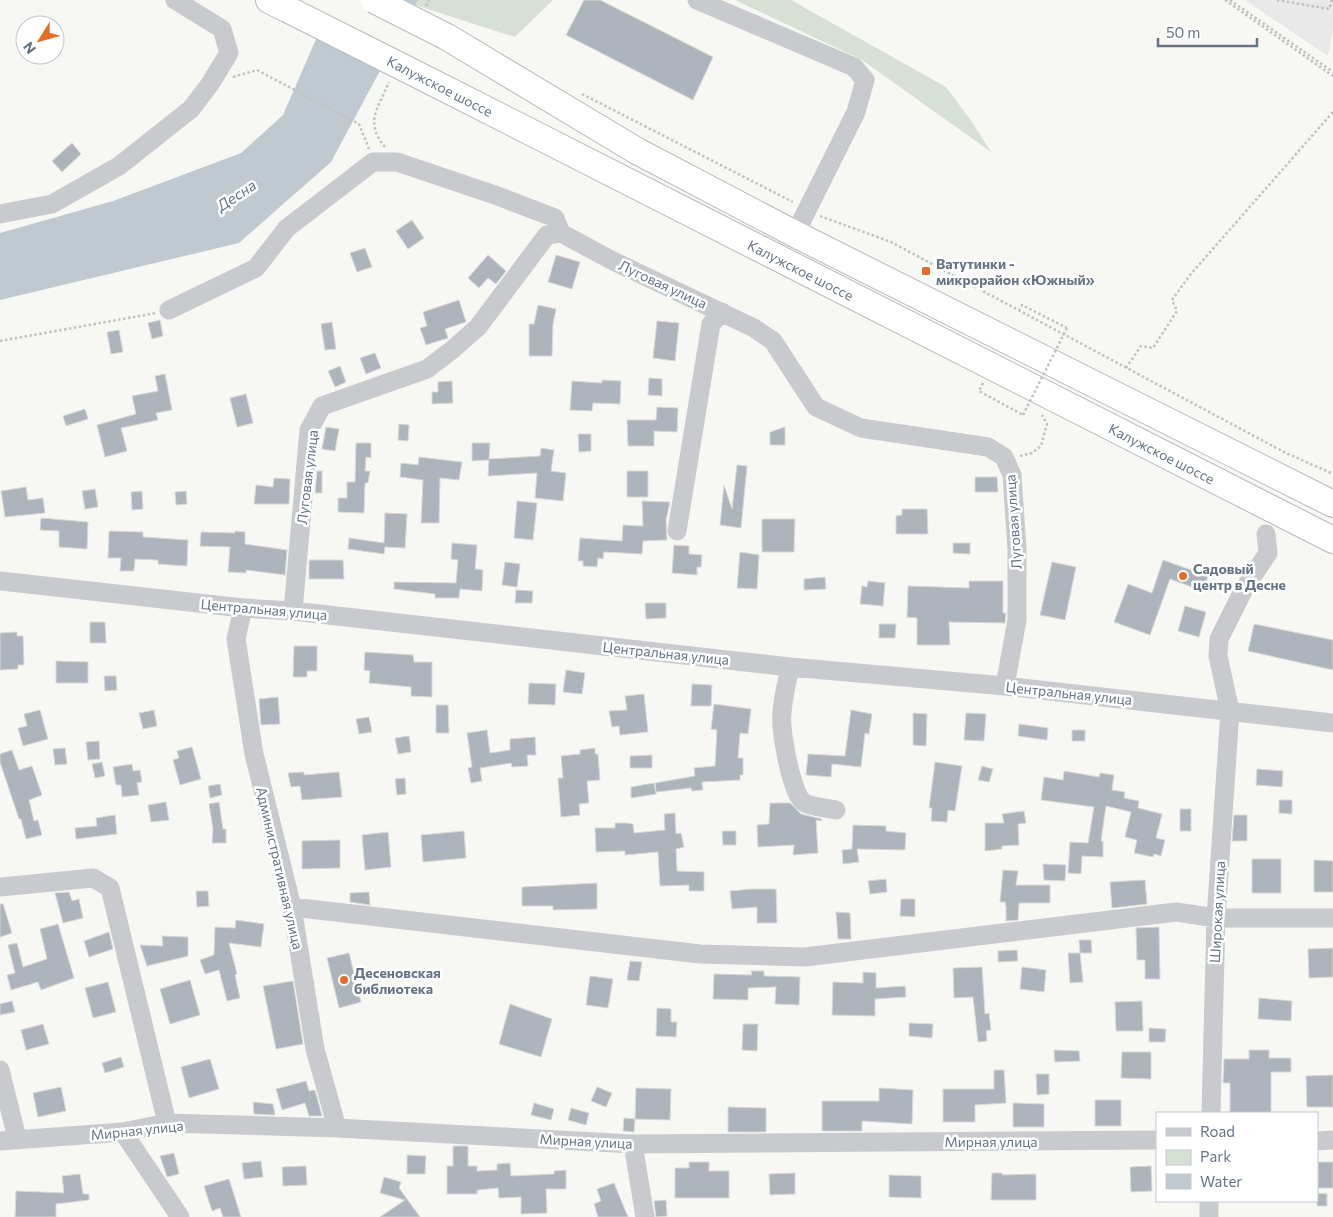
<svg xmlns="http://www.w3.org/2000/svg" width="1333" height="1217" viewBox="0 0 1333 1217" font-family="Commissioner,sans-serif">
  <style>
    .built { fill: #e8e9e8 }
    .green { fill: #d8dfd5 }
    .water { fill: #c0c9cf }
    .pier { fill: #f7f8f4 }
    .building { fill: #adb4bb; stroke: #d9d9d7 }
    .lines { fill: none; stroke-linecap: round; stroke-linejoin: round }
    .highway-casing { stroke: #b8babe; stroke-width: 28 }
    .path { stroke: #bfc1c3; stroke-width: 2.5; stroke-dasharray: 2.5 2.5; stroke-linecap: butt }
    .minor { stroke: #c8cace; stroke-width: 19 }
    .highway { stroke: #fff; stroke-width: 26 }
    .highway-bridge-casing { stroke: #b8babe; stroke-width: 28; stroke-linecap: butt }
    .path-bridge { stroke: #bfc1c3; stroke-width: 2.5; stroke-dasharray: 2.5 2.5; stroke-linecap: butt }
    .highway-bridge { stroke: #fff; stroke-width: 26 }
    .poi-dot { fill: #e86a24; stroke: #fff; stroke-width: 2 }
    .labels { text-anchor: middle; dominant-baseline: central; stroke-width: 5; stroke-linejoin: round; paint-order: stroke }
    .street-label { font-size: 14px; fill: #667486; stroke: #fff }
    .poi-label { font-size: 14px; font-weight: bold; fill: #667486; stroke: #fff; text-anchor: start }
    .water-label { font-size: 15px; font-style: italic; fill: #627582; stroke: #fff }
  </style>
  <rect width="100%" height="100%" fill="#f7f8f4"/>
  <path class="built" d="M1245,0H1333V29L1328,56Z"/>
  <path class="green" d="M418,0H553L515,37L415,5Z
    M735,0H791L946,87L972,122L991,152L862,60Z"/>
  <path class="water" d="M333,0H418L331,162L239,243L0,300V233L113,201L241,153L283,115Z"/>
  <path class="pier" d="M331,0H405L417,6L383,71L314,38Z"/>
  <path class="building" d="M584,0H600L713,57L693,100L566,35Z
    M72,143L81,154L62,172L52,161Z
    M412,220L424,238L408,249L396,231Z
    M365,248L372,267L357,272L350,253Z
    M488,255L506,271L496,284L488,278L479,288L468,278Z
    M556,255L580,262L572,289L548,282Z
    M459,300L466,322L445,329L448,338L426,345L420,328L427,326L423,312Z
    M538,305L556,309L553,324L552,356H529V324H534Z
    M160,320L163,336L152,339L148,323Z
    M657,321L679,323L675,361L653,358Z
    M332,322L336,349L325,350L321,324Z
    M119,330L123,352L111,354L107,332Z
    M375,353L381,368L366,374L360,358Z
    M340,366L346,382L335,387L328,371Z
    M165,374L172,410L156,413L158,420L121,428L127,451L105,457L97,425L136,414L132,396L158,391L155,376Z
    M649,378L662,379V396L648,395Z
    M602,380L621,381L620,404L593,403L592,411L570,410L572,381L602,383Z
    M452,381L453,403L432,404V392H438V382Z
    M246,394L253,423L237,427L230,398Z
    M657,407L678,408L677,432L654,431V446H628L627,420H656Z
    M85,409L88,419L66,426L63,416Z
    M399,424L409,425L408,441L398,440Z
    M326,427L339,429L335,451L322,449Z
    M785,427V445H770V432Z
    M578,434H591V451L579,452Z
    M356,443H371V458L366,457L365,471H370L368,483H365L364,513L338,512V498H347V482H355Z
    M472,443H490L489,459L540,456L541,448L554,450L551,471L566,473L563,501L535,498L537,473L488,476L489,460L472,461Z
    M419,457L462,462L459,480L440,478L439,523H421L423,480L400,477L401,463L418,465Z
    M737,465L747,466L741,528L720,525L724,485L732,509Z
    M317,471H322V493H315Z
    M627,471H648V497H627Z
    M975,477H997L998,492H975Z
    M274,478L290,479L289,504H254L256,485L273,487Z
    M26,487L28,500L43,498L45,513L5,517L1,491Z
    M95,489L98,507L85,509L82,491Z
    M142,491L143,509L132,510L131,492Z
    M186,491L187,504L176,505L175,492Z
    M517,501L537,503L533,540L514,538Z
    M642,501L670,502L666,520L667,540L643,541L642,554L604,552L603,559L598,558L597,567L583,566V561H578L580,538L622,541L623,525L643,526Z
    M902,509H927L928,534H896V516L902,515Z
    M385,513L407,514L405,548L385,547L384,554L348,549L349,538L384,543Z
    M41,518L88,522L87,549L59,547V531L40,530Z
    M762,519H795L794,552H762Z
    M109,531L143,532V537L188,540L187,566L158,564V560L135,559L134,571H120L121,558H108Z
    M235,531L245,532V544L287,550L285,575L246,570V573L228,572L230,547L200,546L201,532L235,533Z
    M452,543L477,545L475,569L483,570L482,591L460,589L459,598H435V594L394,589V582L456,583L458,560L451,559Z
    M953,543H970V554L953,553Z
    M674,545L689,546V554L702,555L701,567H697V575L672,573Z
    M740,552L759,555L757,589L737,588Z
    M309,560H343L344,579H309Z
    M1163,560L1208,576L1203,591L1170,579L1150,635L1114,622L1128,584L1152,593Z
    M505,562L520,564L517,587L502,585Z
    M1052,562L1076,567L1065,620L1040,615Z
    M825,577L826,589L804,590V579Z
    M868,581L885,583L883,606L860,604L862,586L867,587Z
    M969,581H1003V613H1006L1005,623L949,622L950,645H917V618L907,617L908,586L969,588Z
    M516,590L533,591L532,603H515Z
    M645,603H666V618L646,619Z
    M1185,606L1206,612L1199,637L1178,631Z
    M90,622H105L106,643H90Z
    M879,624H896L895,638H879Z
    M1254,624L1333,640V670L1248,651Z
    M17,632V636H23L24,665H18V669L0,670V633Z
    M294,646H317V671H307V677H293Z
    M365,652L413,655L414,662H432V697L411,696V687L369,683L370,671L364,670Z
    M56,661L88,662V683H56Z
    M566,670L585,673L582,694L563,692Z
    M104,676H116L117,690L105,691Z
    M529,683L556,684L555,705L528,704Z
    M692,684L712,685L711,706H691Z
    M644,694L648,732L620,735L619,726L612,727L609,711L627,710L625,696Z
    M278,697L280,724L261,725L259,699Z
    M714,704L751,709L748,734L740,733L738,758H743V775H740V780L702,782L703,790L692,791L691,788L656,792L655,783L695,776L694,768L715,766L717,730L711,729Z
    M436,705H448L449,733H436Z
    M40,710L48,739L23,746L18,728L27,726L24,714Z
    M154,710L157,726L143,729L139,713Z
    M851,710L872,714L869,734L865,733L861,767L832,764L831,777L806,775L808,754L845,756Z
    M913,713L927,714L926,746L913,745Z
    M966,713L986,714L984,741L964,740Z
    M369,717L372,732L359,734L356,719Z
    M1019,724L1048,728L1047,740L1018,736Z
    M487,730L490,753L510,750V739L535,737L536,755H527L528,766L512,767L511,763L480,768L482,781L471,783L468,768L472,767L467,733Z
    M1072,730H1085V741H1072Z
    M409,736L411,752L398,754L395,738Z
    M99,741L100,759L88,760L86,742Z
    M192,747L201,779L180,785L173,760L179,758L177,751Z
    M65,748L67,764L55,765L53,749Z
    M595,748V754H598L600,780L587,781L589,803L579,804L580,815L561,817L558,778H563L561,756L580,754V750Z
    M12,750L19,770L32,766L42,795L29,800L34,821L38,820L42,835L26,839L21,819H19L0,762V754Z
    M652,755V768H630V756Z
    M102,762L105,776L95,778L92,764Z
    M935,762L962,766L955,811L948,810L947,822L931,821L932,808H929Z
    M132,764L133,771L140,770L142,782L137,783L139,795L122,797L121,785H116L113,767Z
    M982,766L993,769L989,782L978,780Z
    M1257,769L1283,771L1282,787L1256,785Z
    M1064,771L1099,777L1100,773L1114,775L1112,790L1125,792L1124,798L1139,801L1138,808L1162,814L1156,838L1165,840L1161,856L1154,854L1153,857L1134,853L1137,840L1125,837L1131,812L1106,806L1101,841H1103V857L1082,856L1081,874L1068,873L1070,842L1088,843L1094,807L1041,800L1044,777L1063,780Z
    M304,772V775L339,772L342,797L302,800L300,786L291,787L288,773Z
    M405,778L406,794L397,795L395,779Z
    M654,783L656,794L631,798V787Z
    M220,784L222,795L210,798L208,786Z
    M1279,800H1292V814L1279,813Z
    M166,802L169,820L151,822L148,805Z
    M219,802L223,829H226V843H212L213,829L209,804Z
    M770,803H790L801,814L822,819L821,821L816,820L818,853L793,855L794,845L758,847L757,825L769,824Z
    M1180,809H1191V831H1180Z
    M1024,811L1026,823L1018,824L1019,845L1002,846V849L985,851V823H1004L1002,814Z
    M675,813L676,834L681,833L684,847L676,849L677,871L704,872V891H689V885L660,886L658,852L625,855V851L596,852L595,828H615V823H627L633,824L634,833L665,830L664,814Z
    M115,815L117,834L76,839L75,828L97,826L96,818Z
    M1234,815H1247V841H1232Z
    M853,825L886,826V831L906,833L905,850L857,849L859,862L843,864L842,850L852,849Z
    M464,831L466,858L423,862L421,835Z
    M722,831H736V845H723Z
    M388,832L391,867L365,870L362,835Z
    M340,840V868L302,869V841Z
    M1252,859H1281V893H1252Z
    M1314,860L1333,861V892H1314Z
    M1043,864L1066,865L1065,881L1044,880Z
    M1003,870L1018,871L1016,885H1050V903H1019L1018,920L1006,921V907L1005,902H1000Z
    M886,879L887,892L870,894L868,881Z
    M1145,880L1147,904L1112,908L1110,882Z
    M597,883V909L553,910V906H522V887Z
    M752,889H776L777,923H757V907L732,909L730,891Z
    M196,891H208L209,906L197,907Z
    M69,892L72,901L79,899L83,918L63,923L55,893Z
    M369,892L370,905L350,902V893Z
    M901,899H915V917L900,916Z
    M0,904H3L12,933L0,937Z
    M836,912L850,913L851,939H838Z
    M236,920L264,924L261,947L229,943L237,974L235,975L240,998L227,1001L219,970L205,974L200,960L214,955L215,927L235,928Z
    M58,924L74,978L41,990L38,982L11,990L7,975L15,973L8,945L17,943L23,967L47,959L40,929Z
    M1159,927L1160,979H1145V960H1137L1136,928Z
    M109,932L113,949L89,957L84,941Z
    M162,936L188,937V956L147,966L140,945L163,946Z
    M1079,940H1091L1092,953H1080Z
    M1333,948V977L1309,978L1308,949Z
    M1017,950L1018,961L998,962V951Z
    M349,953L361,1002L339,1008L327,958Z
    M1068,953H1080L1083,982L1070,983Z
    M630,961L642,962L639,981L627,980Z
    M982,967L985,1014L989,1013L991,1030L986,1031L987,1041L978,1042L973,997L954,998L953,968Z
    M1022,967L1046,970L1044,992L1020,989Z
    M751,971H764V976L800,977L799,1005L775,1004L776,987L748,988V1000L713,999L714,974L752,975Z
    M863,972L876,973V988L905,986L906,997L875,999V1016L832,1015L833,982L863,983Z
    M590,976L613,979L608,1008L586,1005Z
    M190,980L200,1015L170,1024L160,989Z
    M293,981L303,1044L276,1049L263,986Z
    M108,982L116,1012L93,1018L85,988Z
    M1259,998L1292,1001L1291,1021L1258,1019Z
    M12,1001L15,1012L0,1015V1004Z
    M1142,1001L1143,1031H1116L1115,1002Z
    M510,1004L552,1019L541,1057L499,1044Z
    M657,1008L671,1009V1022H677L676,1037L656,1036Z
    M909,1023L933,1024L932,1038L909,1036Z
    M43,1024L49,1044L26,1050L21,1030Z
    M743,1024H758L757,1051L742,1050Z
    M1149,1028L1166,1029L1165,1042H1149Z
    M1054,1050L1079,1051L1080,1061L1055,1062Z
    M1249,1050H1269V1058H1291V1072H1271V1113H1230V1083H1223L1224,1059H1249Z
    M1122,1052H1151V1079L1121,1078Z
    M121,1057L124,1067L105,1073L102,1063Z
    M210,1059L219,1089L189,1098L181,1067Z
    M994,1070H1004L1006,1103L975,1105V1122H943V1089H994Z
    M1036,1074H1049V1094L1037,1095Z
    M1333,1075V1107H1307L1306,1076Z
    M306,1081L309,1091L315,1090L322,1116H309L305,1103L282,1110L276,1089Z
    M61,1087L66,1111L38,1117L33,1093Z
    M597,1087L612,1093L606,1107L591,1101Z
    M636,1088L671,1089L670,1120L635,1119Z
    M879,1088L913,1090L912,1124L862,1121V1131H822V1101H879Z
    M1095,1100H1121V1126H1095Z
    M253,1102L273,1104L275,1115L254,1114Z
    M534,1103L554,1109L551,1120L531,1115Z
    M1013,1103L1044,1104V1127H1013Z
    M728,1107L766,1108V1132H728Z
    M571,1108L589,1113L586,1125L568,1120Z
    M624,1118L635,1119L634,1132L623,1131Z
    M453,1146H468V1166H477V1171L497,1170V1164L510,1163L511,1176L554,1174V1171L566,1170V1189H546L547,1213L521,1214V1197L499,1198L498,1188L477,1190V1194H447V1166H453Z
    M174,1153L179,1174L167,1177L160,1156Z
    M407,1155L426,1156L425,1174H407Z
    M261,1161L263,1177L244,1179L242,1163Z
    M689,1162H709V1171H729V1198H675V1168H689Z
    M1318,1162H1333V1188H1318Z
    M306,1166L307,1185L283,1186L282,1167Z
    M1151,1166L1152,1191L1131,1192L1130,1167Z
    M795,1173V1194L770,1195L769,1174Z
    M992,1173H1002V1175L1036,1174V1200H991Z
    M80,1174L83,1194H89V1200L56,1204V1217H15L16,1191L64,1193L62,1176Z
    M889,1175L921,1176V1198L889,1197Z
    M384,1177L401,1182L399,1188L420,1217H380L405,1200L380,1193Z
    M229,1179L241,1217H223L220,1208L212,1211L204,1186Z
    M614,1183L628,1217H598L594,1204L601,1201L597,1189Z
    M1317,1193L1327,1194V1206H1317Z
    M666,1200L667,1216L656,1217L654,1201Z"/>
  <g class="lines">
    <g class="highway-casing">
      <g id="highway">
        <path d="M269,0L287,9"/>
        <path d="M447,37L637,151L795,234L1333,504"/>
        <path id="s1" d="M430,81L1333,540"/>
      </g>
    </g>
    <path class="path" d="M1225,0L1333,76
      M1230,0L1333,72
      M1277,0L1329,9L1332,0
      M426,6L429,0
      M233,77L257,70L359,124L369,149
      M582,94L793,202
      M385,147C364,122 378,109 389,82
      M820,216L891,242L1284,452L1333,474
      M1019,311L1022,305L1067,328
      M0,341L156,313
      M1126,368L1141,346L1153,348L1177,311L1172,300L1190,275L1333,112
      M983,383L979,391L1023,415
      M1020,456L1032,453L1041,446L1047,424L1042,415"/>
    <path class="minor" d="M697,0L854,67L865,80L856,112L795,234
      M0,214L52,204L119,166L191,109L210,84L229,53L222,29L175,0
      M169,310L256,268L287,228L373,162H397L495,195L555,218L561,233
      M677,531L711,324L722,312
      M0,581L243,608L293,611L790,667L1005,686L1333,723
      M243,608L236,639L254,754L292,907L315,1049L337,1128
      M293,611L309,430L322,406L427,369L452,350L478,327L547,235L561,233L613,261L754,328L773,341L816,407L861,428L988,447L1004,457L1012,475L1017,550V620L1005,686
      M790,667C787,682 783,697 782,713C780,729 791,792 803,802C810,807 827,808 836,810
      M0,887L93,878L110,888L167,1123
      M292,907L700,954L805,957L1176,912L1216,918H1333
      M0,1070L17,1138
      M1211,1113L1216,918L1230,711L1218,656L1219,639L1244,589L1268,553L1266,534
      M123,1132L180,1217
      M0,1141L123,1132L167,1123L337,1128L633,1144L1157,1140
      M1317,1141L1333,1140
      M633,1144L645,1217
      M1209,1217V1201"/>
    <use href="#highway" class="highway"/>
    <g class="highway-bridge-casing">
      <path id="highway-bridge" d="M374,0L447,37
        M287,9L430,81"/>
    </g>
    <path class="path-bridge" d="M1023,415L1067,328"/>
    <use href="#highway-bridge" class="highway-bridge"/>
  </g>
  <g class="poi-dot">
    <rect x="921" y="266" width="10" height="10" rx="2.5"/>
    <circle cx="1183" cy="576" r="5"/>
    <circle cx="344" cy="980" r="5"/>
  </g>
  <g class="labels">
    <g class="street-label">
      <text transform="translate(440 86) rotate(27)">Калужское шоссе</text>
      <text stroke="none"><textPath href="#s1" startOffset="416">Калужское шоссе</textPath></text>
      <text transform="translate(663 284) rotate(25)">Луговая улица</text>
      <text stroke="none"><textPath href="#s1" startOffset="821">Калужское шоссе</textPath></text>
      <text transform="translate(307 477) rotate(-83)">Луговая улица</text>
      <text transform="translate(1013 522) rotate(-94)">Луговая улица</text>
      <text transform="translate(264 609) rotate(5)">Центральная улица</text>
      <text transform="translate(666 653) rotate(6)">Центральная улица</text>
      <text transform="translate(1069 693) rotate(6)">Центральная улица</text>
      <text transform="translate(280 868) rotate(77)">Административная улица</text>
      <text transform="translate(1217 912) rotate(-87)">Широкая улица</text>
      <text transform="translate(137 1130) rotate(-6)">Мирная улица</text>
      <text transform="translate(586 1141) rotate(3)">Мирная улица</text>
      <text x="991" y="1141">Мирная улица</text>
    </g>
    <g class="poi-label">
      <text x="936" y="263">Ватутинки -<tspan x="936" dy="16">микрорайон «Южный»</tspan></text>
      <text x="1193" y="568">Садовый<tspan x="1193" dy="16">центр в Десне</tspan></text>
      <text x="354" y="972">Десеновская<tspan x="354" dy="16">библиотека</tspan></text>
    </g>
    <g class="water-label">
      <text transform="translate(236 195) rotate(-34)">Десна</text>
    </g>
  </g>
  <rect x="1156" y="1112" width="162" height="90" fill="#ffffff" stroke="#c2c7cf"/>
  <rect x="1166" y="1128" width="25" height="8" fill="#c8cace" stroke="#c2c7cf"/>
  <text x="1200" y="1137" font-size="15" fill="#667486">Road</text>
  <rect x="1166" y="1150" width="25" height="15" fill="#d8dfd5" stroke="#c2c7cf"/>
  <text x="1200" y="1162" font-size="15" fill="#667486">Park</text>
  <rect x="1166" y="1174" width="25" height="15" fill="#c0c9cf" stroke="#c2c7cf"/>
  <text x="1200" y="1187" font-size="15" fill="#667486">Water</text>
  <g transform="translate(40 40) rotate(233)"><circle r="24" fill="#ffffff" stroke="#c2c7cf"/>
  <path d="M0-4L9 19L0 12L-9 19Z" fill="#e86a24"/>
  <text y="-8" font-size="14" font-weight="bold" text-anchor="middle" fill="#667486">N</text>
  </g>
  <path d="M1158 38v8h99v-8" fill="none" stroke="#667486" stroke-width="2.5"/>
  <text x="1166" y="38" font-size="15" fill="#667486" stroke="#ffffff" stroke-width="4" paint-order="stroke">50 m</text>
</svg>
